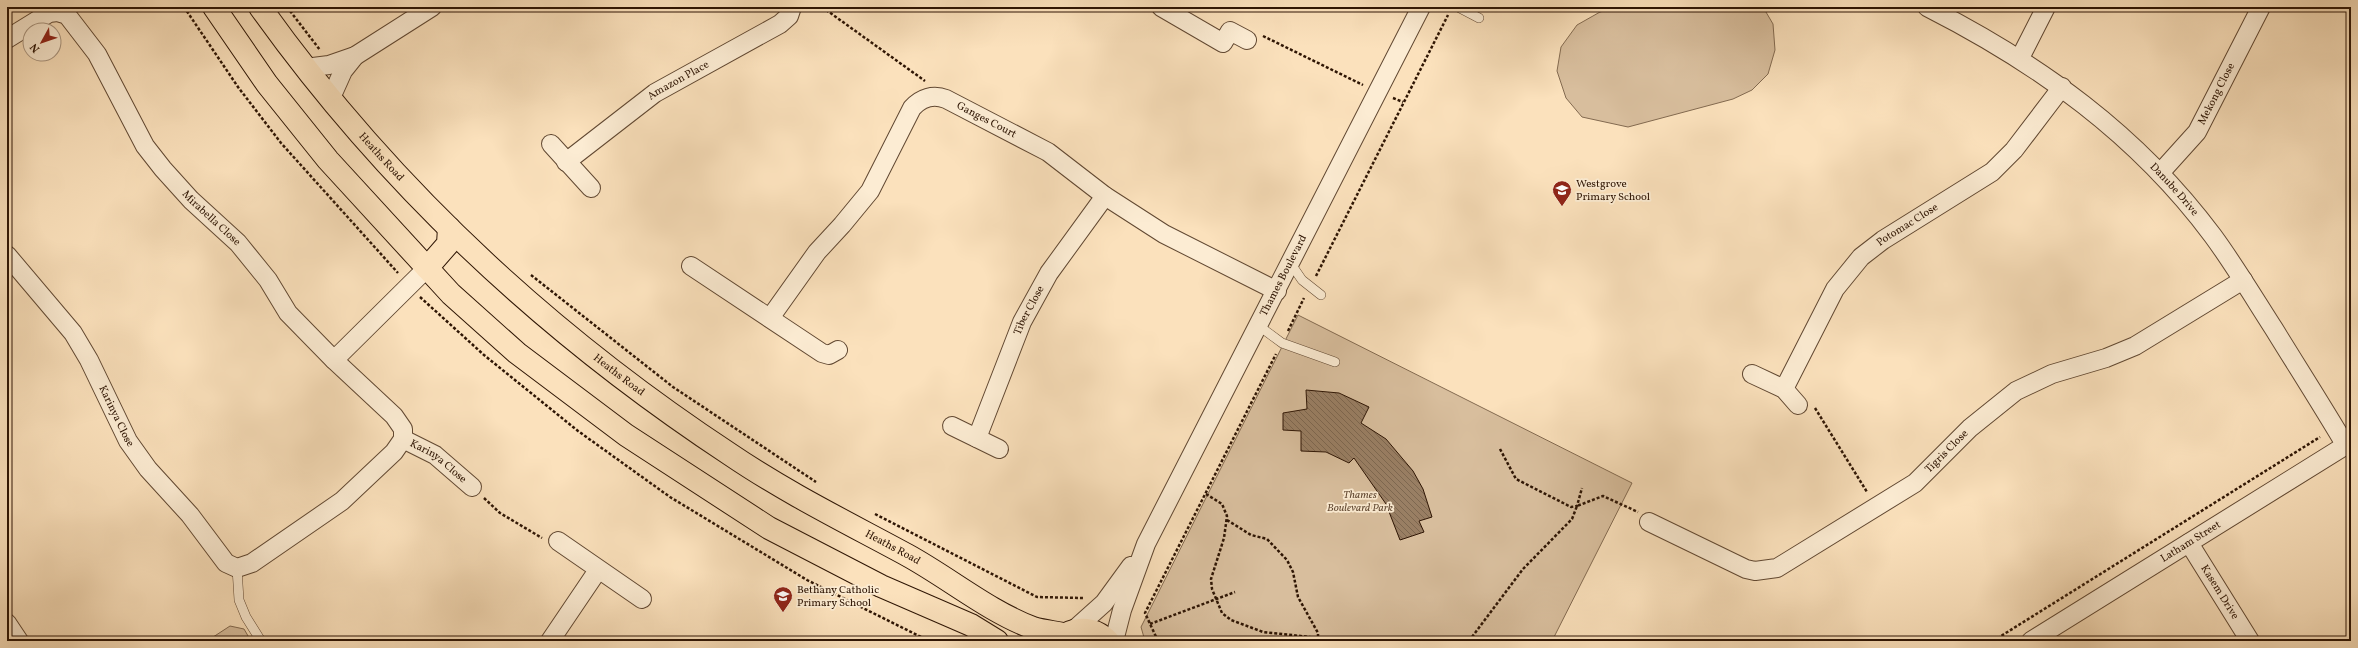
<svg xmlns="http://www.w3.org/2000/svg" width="2358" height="648" viewBox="0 0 2358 648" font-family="Vollkorn,serif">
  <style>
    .green { fill: #d8be9d; stroke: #836a50 }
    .building { fill: url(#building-back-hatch); stroke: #2e1504 }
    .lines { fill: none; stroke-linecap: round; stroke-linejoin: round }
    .lane-casing { stroke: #614832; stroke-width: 10 }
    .street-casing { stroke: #614832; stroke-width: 20 }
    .primary-casing { stroke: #2e1504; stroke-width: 24 }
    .path { stroke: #2e1504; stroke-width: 2.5; stroke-dasharray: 3 2; stroke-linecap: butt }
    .lane { stroke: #fcecd3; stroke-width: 9 }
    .street { stroke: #fcecd3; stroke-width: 18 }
    .primary { stroke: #fbe1bc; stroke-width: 22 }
    .labels { text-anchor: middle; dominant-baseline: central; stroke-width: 3.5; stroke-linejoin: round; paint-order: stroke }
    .street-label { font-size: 11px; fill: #2e1504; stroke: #fcecd3 }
    .poi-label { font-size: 11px; fill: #2e1504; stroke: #fcecd3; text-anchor: start }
    .park-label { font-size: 11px; font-style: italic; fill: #614832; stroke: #fcecd3 }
  </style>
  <defs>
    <pattern id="building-back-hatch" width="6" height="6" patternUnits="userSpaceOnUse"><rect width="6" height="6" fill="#997f64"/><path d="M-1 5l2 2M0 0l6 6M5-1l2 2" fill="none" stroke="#7d6750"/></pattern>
  </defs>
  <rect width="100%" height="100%" fill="#fbe1bc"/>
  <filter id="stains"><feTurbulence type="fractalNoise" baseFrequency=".005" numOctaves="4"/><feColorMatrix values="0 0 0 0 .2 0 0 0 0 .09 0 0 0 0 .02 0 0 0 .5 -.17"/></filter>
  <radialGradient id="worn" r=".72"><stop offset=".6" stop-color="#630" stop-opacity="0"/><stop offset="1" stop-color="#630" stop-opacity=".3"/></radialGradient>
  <path class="green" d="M1618,7H1763L1773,24L1775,50L1768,74L1752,90L1733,99L1628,127L1582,117L1566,98L1557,71L1561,47L1577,25L1600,12Z
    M1298,315L1632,483L1552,641H1145L1141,627Z
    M230,626L244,629L251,641H207Z"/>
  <path class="building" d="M1306,390L1339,393L1369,407L1361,423L1386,439L1413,471L1423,489L1432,517L1419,521L1424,532L1400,540L1386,504L1354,458L1349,463L1326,452L1301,451V431L1283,430V413L1307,409Z"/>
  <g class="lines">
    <g class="lane-casing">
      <path id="lane" d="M1458,7L1479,18
        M1291,264L1302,280L1321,295
        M1259,326L1282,343L1335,362
        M237,568L239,600L246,617L261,641"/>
    </g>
    <g class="street-casing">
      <g id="street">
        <path d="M1161,7L1223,43L1230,31L1247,40"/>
        <path id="s1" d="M1927,7C2039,64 2137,134 2213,236C2235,266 2254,298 2274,329C2298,368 2323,407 2346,446"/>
        <path id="s2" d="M7,39L49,13L57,12L67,15L97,54L145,146L163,169L191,200L238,243L268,280L288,313L334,360L427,268"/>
        <path d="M2020,58L2046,7"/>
        <path d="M305,68L329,65L355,56L432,7"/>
        <path d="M330,100L343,71L355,56"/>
        <path d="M551,144L591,188"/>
        <path id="s3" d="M566,162L655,93L780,24L789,16L792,7"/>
        <path id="s4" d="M2160,173L2197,132L2261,7"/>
        <path id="s5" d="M7,255L73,333L89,360L128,441L148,469L190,515L226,563L237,568L252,563L342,501L394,452L403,439V429L394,416L334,360"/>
        <path d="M691,266L822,353L829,355L838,350"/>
        <path id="s6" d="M770,318L817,252L842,225L870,191L912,108C921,98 933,94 946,99L1048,152L1105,196L1164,234L1277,291"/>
        <path d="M1752,374L1784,389L1798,405"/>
        <path id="s7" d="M1784,389L1835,289L1861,257L1883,240L1992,172L2014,150L2062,87"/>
        <path d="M952,426L999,449"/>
        <path id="s8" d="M977,438L1022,322L1049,273L1105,196"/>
        <path id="s9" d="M403,439L435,455L472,487"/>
        <path id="s10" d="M1649,522L1746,569L1755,571L1777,568L1915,483L1970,428L2016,391L2052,374L2106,358L2135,346L2243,280"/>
        <path d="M558,541L642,599"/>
        <path id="s11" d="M2189,543L2250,641"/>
        <path d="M7,623L19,641"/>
        <path d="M1075,629L1104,603L1131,566"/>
        <path d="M550,641L598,570"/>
        <path id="s12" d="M1114,641L1122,610L1146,544L1421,7"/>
        <path id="s13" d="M2031,641L2351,442"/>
      </g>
    </g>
    <g class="primary-casing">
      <g id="primary">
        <path d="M214,7L267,84L328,160L451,294L517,353L626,435L769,528L881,586L971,625L997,641"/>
        <path id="s14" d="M260,7C387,185 549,335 731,455C787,493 848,523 907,555C949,578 988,611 1033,628C1043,631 1053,632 1063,634"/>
        <path d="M427,268L448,244L449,228"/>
        <path d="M1055,641C1072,627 1092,625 1108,641"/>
      </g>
    </g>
    <path class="path" d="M184,7L238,87L281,143L398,273
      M287,7L320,50
      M822,7L925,81
      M1263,36L1363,85
      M1393,98L1403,102
      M531,275L673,387L816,482
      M1316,276L1448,15
      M420,297L484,355L578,431L670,497L807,580L929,641
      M1288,331L1304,298
      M1815,408L1867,492
      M1500,449L1516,479L1571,507L1577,506L1582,488
      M1206,494L1222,504L1227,516L1224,538L1211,579L1212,589L1222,613L1231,620L1263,632L1310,637L1316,641
      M484,498L500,513L542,538
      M875,514L1037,597L1083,598
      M1227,520L1251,535L1267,539L1287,560L1293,572L1298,597L1318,633V641
      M1150,624L1235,592
      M1158,641L1145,613L1276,354
      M1469,641L1523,569L1572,519L1577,506L1603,496L1638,512
      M1993,641L2320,437"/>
    <use href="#lane" class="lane"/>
    <use href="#street" class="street"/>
    <use href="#primary" class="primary"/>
  </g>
  <defs>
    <g id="school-pin" transform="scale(1)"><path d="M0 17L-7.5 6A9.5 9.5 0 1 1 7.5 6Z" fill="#8f2418" stroke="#fcecd3"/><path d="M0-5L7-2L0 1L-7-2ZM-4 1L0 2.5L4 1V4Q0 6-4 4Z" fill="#fff"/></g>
  </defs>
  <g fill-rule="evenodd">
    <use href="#school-pin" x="1562" y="190"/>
    <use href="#school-pin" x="783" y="596"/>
  </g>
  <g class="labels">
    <g class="street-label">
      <text stroke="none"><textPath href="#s3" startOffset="139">Amazon Place</textPath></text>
      <text stroke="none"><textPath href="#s4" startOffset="98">Mekong Close</textPath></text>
      <text stroke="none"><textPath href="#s6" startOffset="338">Ganges Court</textPath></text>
      <text stroke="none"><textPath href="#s14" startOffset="193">Heaths Road</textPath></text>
      <text stroke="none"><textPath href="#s1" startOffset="309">Danube Drive</textPath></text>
      <text stroke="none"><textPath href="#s2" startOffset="319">Mirabella Close</textPath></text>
      <text stroke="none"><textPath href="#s7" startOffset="210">Potomac Close</textPath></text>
      <text stroke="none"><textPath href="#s12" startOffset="404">Thames Boulevard</textPath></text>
      <text stroke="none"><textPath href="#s8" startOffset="138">Tiber Close</textPath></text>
      <text stroke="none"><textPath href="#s14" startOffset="516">Heaths Road</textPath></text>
      <text stroke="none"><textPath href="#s5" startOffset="196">Karinya Close</textPath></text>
      <text stroke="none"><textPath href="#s10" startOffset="346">Tigris Close</textPath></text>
      <text stroke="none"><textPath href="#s9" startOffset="42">Karinya Close</textPath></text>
      <text stroke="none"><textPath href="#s13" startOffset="188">Latham Street</textPath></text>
      <text stroke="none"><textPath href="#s14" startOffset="840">Heaths Road</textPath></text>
      <text stroke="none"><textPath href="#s11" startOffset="58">Kasem Drive</textPath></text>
    </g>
    <g class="poi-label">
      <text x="1576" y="184">Westgrove<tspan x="1576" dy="13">Primary School</tspan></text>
      <text x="797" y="590">Bethany Catholic<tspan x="797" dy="13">Primary School</tspan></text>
    </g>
    <g class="park-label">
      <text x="1360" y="495">Thames<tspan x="1360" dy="13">Boulevard Park</tspan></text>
    </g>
  </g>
  <rect width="2358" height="648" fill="none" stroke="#fbe1bc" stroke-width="24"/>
  <rect x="8" y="8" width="2342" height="632" fill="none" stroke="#2e1504" stroke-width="2"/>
  <rect x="12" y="12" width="2334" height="624" fill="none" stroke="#2e1504"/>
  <g transform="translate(42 42) rotate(230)"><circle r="19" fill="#fcecd3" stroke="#aa9680"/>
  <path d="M0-3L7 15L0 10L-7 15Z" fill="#8f2418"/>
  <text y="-6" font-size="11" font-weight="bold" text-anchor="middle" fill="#2e1504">N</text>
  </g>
  <rect width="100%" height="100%" filter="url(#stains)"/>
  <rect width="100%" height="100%" fill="url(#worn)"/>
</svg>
